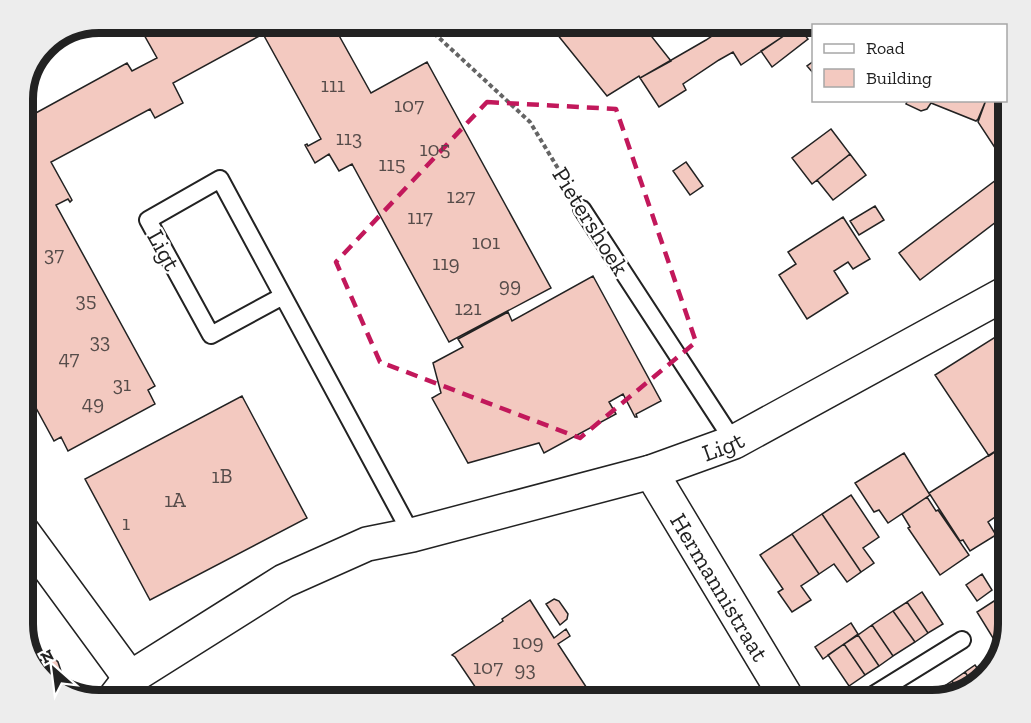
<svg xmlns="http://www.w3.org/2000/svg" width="1031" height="723" viewBox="0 0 1031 723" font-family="'Zilla Slab',serif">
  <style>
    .building { fill: #f3c9c0; stroke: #222; stroke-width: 1.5 }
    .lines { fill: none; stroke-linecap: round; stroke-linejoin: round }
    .service-casing { stroke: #222; stroke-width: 20 }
    .minor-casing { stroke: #222; stroke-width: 36 }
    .path { stroke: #646464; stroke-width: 4; stroke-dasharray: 4.5 3; stroke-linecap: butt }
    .service { stroke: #fff; stroke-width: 16 }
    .minor { stroke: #fff; stroke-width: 33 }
    .marked { fill: none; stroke: #c2185b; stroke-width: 4.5; stroke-dasharray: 12 8; stroke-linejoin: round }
    .labels { text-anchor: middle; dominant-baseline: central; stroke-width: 4.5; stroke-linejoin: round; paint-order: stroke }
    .number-label { font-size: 21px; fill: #564c4a }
    .street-label { font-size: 24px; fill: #222; stroke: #fff }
    .rim { fill: none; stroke: #222; stroke-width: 8 }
  </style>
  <rect width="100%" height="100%" fill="#fff"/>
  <path class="building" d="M140,23H332L371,93L427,62L551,288L449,342L352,164L339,171L329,154L315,163L305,145L307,144L308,146L321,139L263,34L173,83L183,103L155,118L150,109L51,162L72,200L70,202L68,199L56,205L155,386L148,390L155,404L68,451L61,437L54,441L23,384V120L127,63L132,71L157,58L138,24Z
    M548,23H641L671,61L640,78L639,76L607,96Z
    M698,23H731L712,36Z
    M731,23H748L755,34L770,23H800L791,31L741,65L733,52L719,60L683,84L686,90L659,107L640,78L706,40Z
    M800,23H827L824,26H814L813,36Z
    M863,23L869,24L870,23H914L912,26H860Z
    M797,25L808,39L772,67L761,51L791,31Z
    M814,61V74L807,66Z
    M1006,86L1008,98V165L1007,166L978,122L986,100H1006Z
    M908,100H986L978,119L976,121L931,103L927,109L921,111L906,104Z
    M831,129L850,154L812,184L792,158Z
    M850,154L866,175L833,200L817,180Z
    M686,162L703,186L690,195L673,171Z
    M1008,171V205L1002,210L1005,215L920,280L899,253Z
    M875,206L884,220L859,235L850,221Z
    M843,217L870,259L853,269L848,262L834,271L848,293L807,319L779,275L796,264L788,252Z
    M593,276L661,401L636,414L637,417H635L623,394L609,402L616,414L544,453L539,443L468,463L432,398L441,393L433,363L463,347L458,339L508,312L512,321Z
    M1008,329V443L989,456L935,375Z
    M242,396L307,518L150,600L85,479Z
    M1008,443V508L988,522L996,535L970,551L963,540L960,541L929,493Z
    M904,453L930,495L888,523L879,510L874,512L855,483Z
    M851,495L879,537L863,548L874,563L861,572L822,514Z
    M927,497L936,511L938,510L969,555L940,575L908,528L910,527L902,514Z
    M822,514L861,572L847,582L834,564L819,574L792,534Z
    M792,534L819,574L801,586L811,600L792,612L778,592L783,589L760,555Z
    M982,574L992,590L977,601L966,585Z
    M922,592L943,624L928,633L907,602Z
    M1008,592V625L1007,629L993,638L977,612Z
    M554,599L559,601L568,614L567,619L560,625L546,604Z
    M530,600L554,638L566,629L570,636L558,644L592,696L594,695L595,698L591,700H484L455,657L452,655L503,621L502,619Z
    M907,602L928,633L915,642L893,611Z
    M893,611L915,642L893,656L872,625Z
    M851,623L858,634L823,659L815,647Z
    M872,625L893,656L879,666L858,635Z
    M858,635L879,666L865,675L844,644Z
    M844,644L865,675L849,686L828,655Z
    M48,657L55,659L58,662L61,671L58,680L52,684L39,660Z
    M975,665L984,678L974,686L965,672Z
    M965,672L974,686L966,692L960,694L952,681Z
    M952,681L960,694L942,698L937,691Z
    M937,691L942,698L932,700H922Z"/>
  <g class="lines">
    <g class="service-casing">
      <path id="service" d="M582,209L734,442
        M283,296L211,335L148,220L220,179L412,535
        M865,700L962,640"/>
    </g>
    <g class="minor-casing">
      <g id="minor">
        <path id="s1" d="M651,472L788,700"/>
        <path d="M23,532L130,678"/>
        <path id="s2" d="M113,700L130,678L284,581L367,544L412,535L651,472L734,442L1008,292"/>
      </g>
    </g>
    <path class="path" d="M423,23L530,122L568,185
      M43,53L60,37"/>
    <use href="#service" class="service"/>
    <use href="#minor" class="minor"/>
  </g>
  <path class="marked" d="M487,102L616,109L696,342L580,438L380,362L336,262Z"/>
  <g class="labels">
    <g class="number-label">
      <text x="333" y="84">111</text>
      <text x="409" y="104">107</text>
      <text x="349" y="137">113</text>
      <text x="435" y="148">105</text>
      <text x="392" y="163">115</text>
      <text x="461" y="195">127</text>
      <text x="420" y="216">117</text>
      <text x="486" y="241">101</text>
      <text x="54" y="253">37</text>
      <text x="446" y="262">119</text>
      <text x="510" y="284">99</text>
      <text x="86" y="299">35</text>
      <text x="468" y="307">121</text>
      <text x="100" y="340">33</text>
      <text x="69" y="357">47</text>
      <text x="122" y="383">31</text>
      <text x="93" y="402">49</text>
      <text x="222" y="475">1B</text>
      <text x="175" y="499">1A</text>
      <text x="126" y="522">1</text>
      <text x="528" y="641">109</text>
      <text x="488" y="666">107</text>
      <text x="525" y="668">93</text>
    </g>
    <g class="street-label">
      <text transform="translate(591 221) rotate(58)">Pietershoek</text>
      <text transform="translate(164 250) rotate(61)">Ligt</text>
      <text stroke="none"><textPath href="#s2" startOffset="670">Ligt</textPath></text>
      <text stroke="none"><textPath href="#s1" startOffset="134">Hermannistraat</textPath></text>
    </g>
  </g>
  <path d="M0 0H1031V723H0ZM99 33H932A66 66 0 0 1 998 99V624A66 66 0 0 1 932 690H99A66 66 0 0 1 33 624V99A66 66 0 0 1 99 33Z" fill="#ededed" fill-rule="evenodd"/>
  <path class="rim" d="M99 33H932A66 66 0 0 1 998 99V624A66 66 0 0 1 932 690H99A66 66 0 0 1 33 624V99A66 66 0 0 1 99 33Z"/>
  <rect x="812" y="24" width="195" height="78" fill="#ffffff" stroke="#a7a7a7" stroke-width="1.5"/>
  <rect x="824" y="44" width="30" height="9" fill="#ffffff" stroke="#a7a7a7" stroke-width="1.5"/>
  <text x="866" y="54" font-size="18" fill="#222222">Road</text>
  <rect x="824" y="69" width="30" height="18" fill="#f3c9c0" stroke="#a7a7a7" stroke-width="1.5"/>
  <text x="866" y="84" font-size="18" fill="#222222">Building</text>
  <g transform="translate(54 669) rotate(332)" stroke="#ffffff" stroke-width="4.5" paint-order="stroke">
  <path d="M0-4.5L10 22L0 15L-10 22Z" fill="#222222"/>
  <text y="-9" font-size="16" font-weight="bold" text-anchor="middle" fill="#222222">N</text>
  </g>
</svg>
